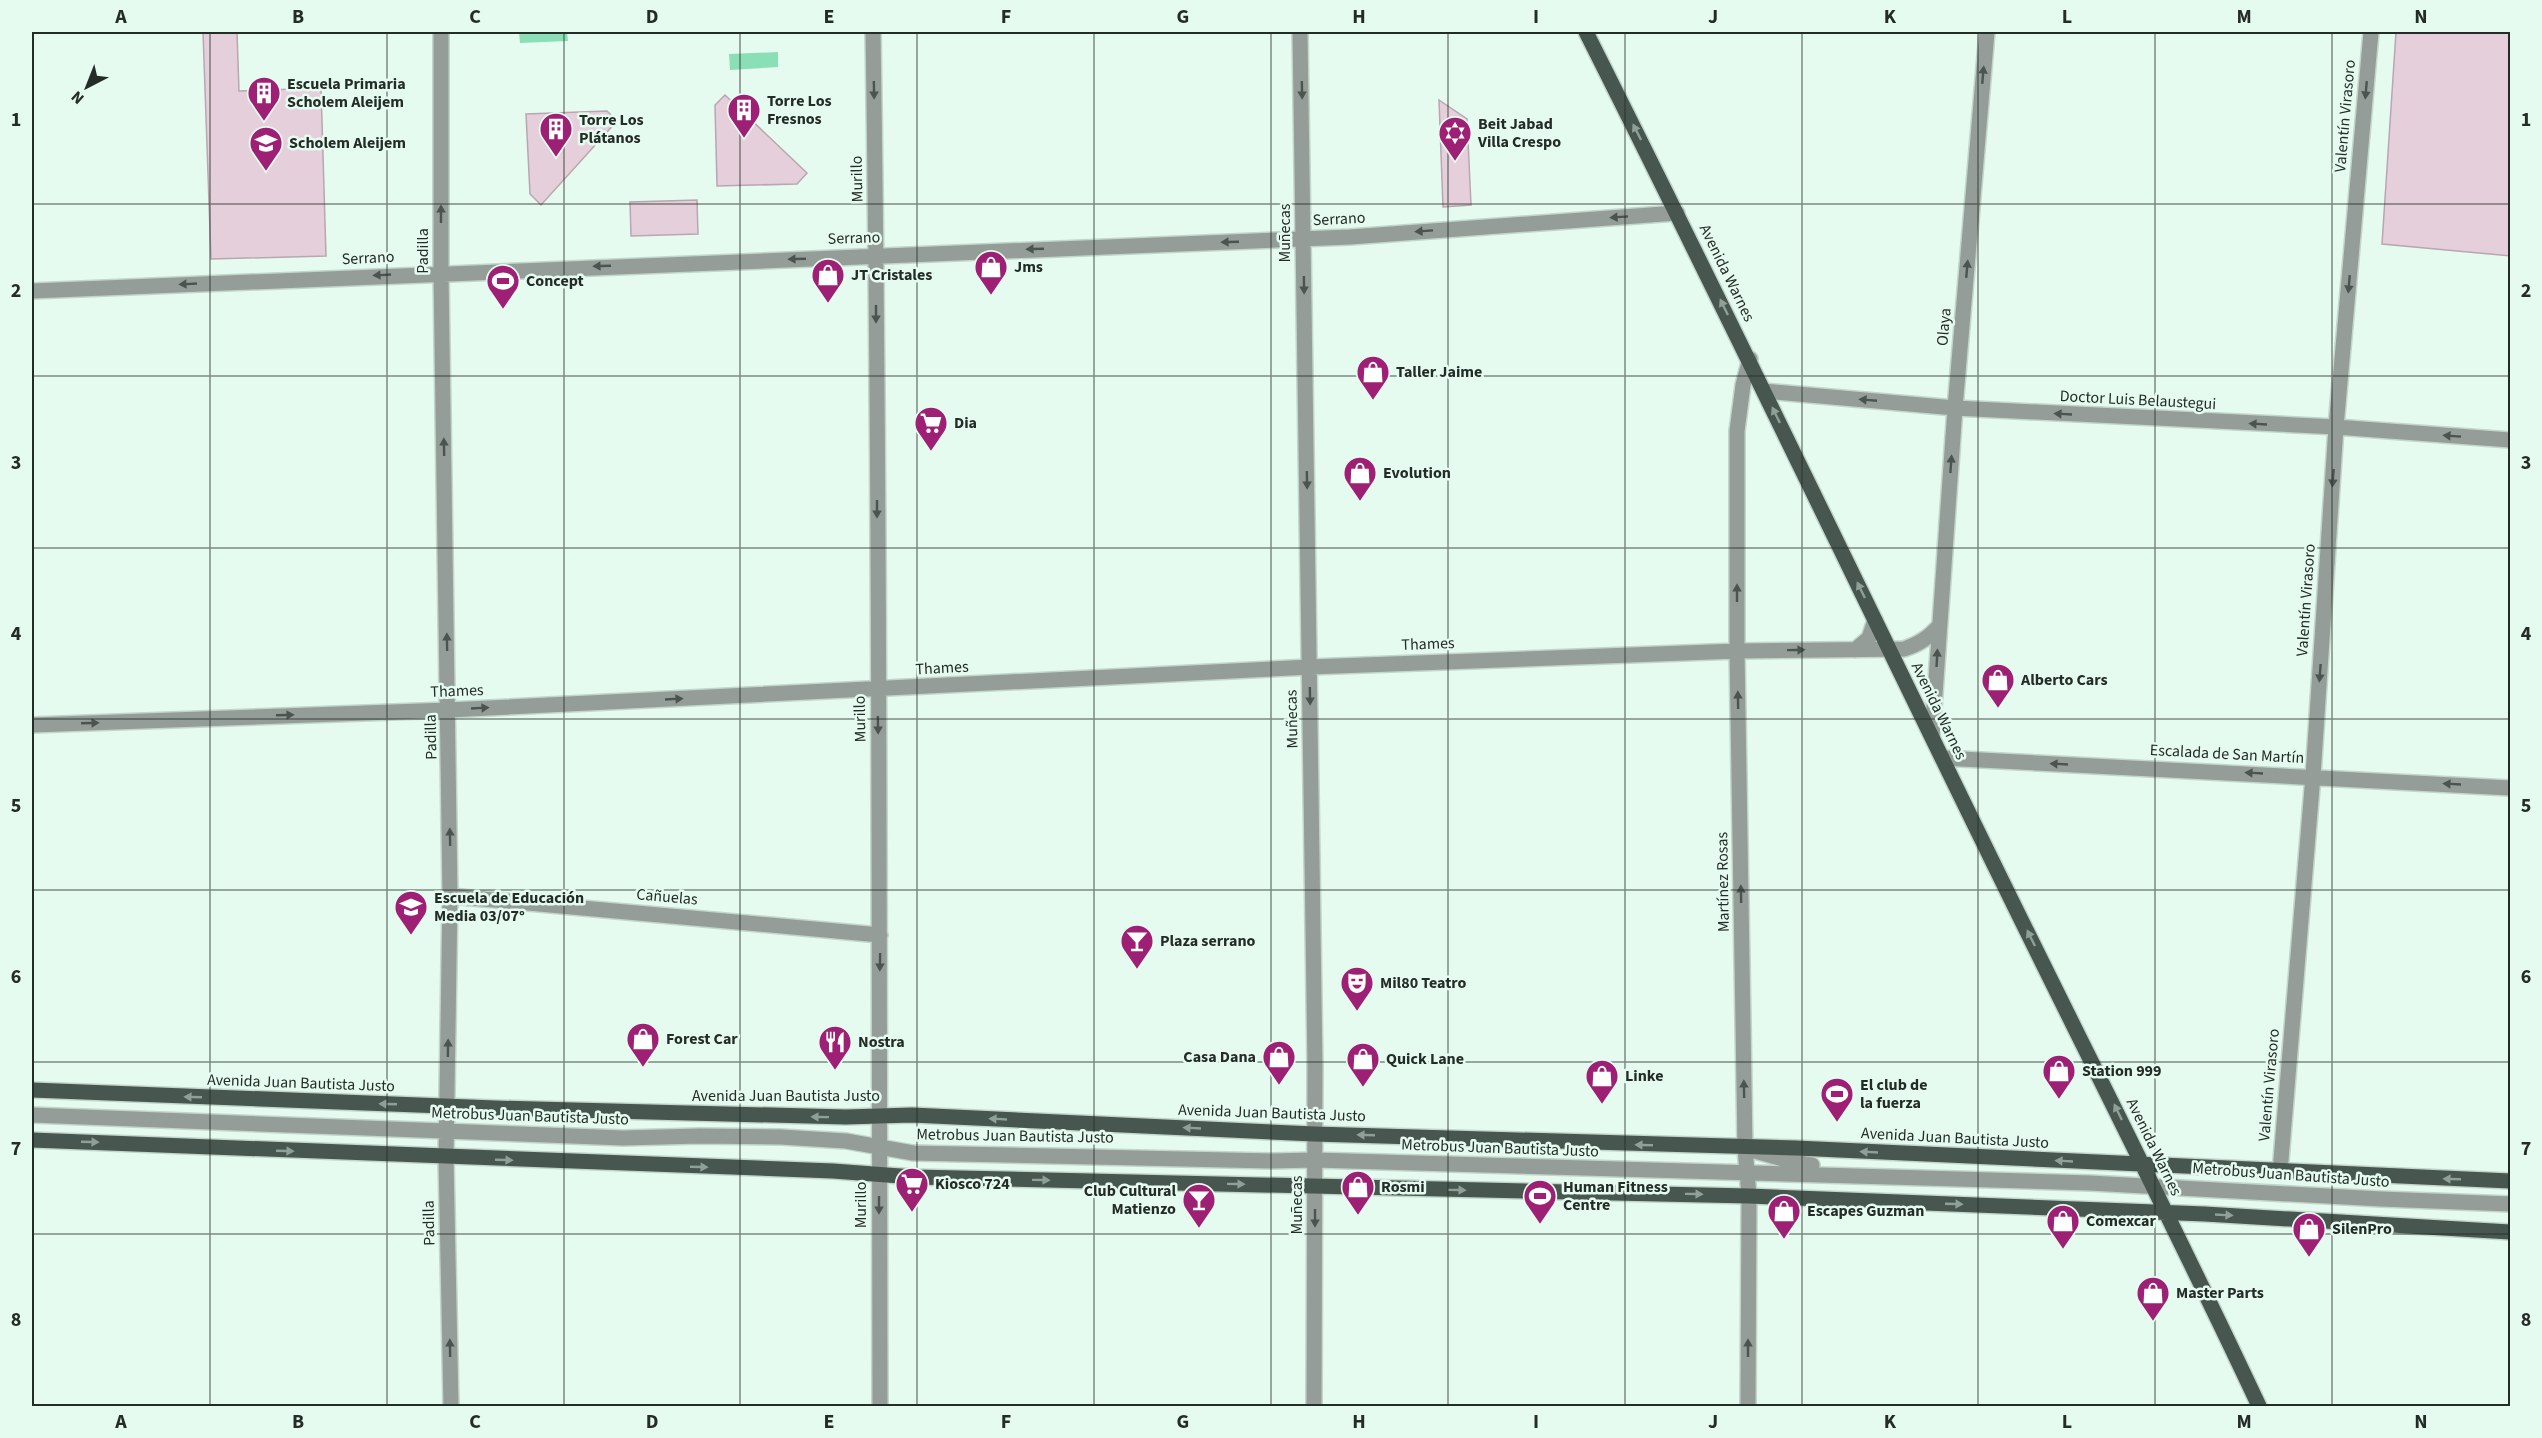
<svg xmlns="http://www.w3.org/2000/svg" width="2542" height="1438" viewBox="0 0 2542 1438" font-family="'Source Sans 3',sans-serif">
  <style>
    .water { fill: #8adfb7 }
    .building { fill: #e4cfda; stroke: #baa6b0; stroke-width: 1.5 }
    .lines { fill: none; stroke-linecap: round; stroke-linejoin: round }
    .minor-casing { stroke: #c3d6cc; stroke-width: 18 }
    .major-casing { stroke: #c3d6cc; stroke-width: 18 }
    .minor { stroke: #949d98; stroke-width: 15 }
    .major { stroke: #47564e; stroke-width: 15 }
    .oneway { fill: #4b544f }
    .oneway2 { fill: #8fa097 }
    .grid { fill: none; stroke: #242c28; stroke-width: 1.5; stroke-opacity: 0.55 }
    .labels { text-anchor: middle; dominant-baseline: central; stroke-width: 5; stroke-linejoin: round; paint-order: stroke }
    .poi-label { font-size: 16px; font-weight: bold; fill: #242c28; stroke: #e6fbf0; text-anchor: start }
    .street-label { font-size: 16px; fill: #242c28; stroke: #e6fbf0 }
    .neatline { fill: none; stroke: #242c28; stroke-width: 2 }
    .grid-label { font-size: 20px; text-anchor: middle; font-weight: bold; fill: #242c28 }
  </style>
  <rect width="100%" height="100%" fill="#e6fbf0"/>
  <path class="water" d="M519,32H567L568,41L520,43Z
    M778,52V67L730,70L729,54Z"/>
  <path class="building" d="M203,32H237L239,91L321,88L326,256L211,259Z
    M2396,32H2511V256L2382,244Z
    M725,95L807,173L797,184L717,186L715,105Z
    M1439,100L1467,119L1471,205L1443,207Z
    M607,111L617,121L541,205L530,194L526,114Z
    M697,200L698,234L631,236L630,202Z"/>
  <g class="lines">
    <g class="minor-casing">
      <path id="minor" d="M441,32V273L450,896L446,1158L451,1406
        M873,32C880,490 879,948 880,1406
        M1300,32L1315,1067L1314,1406
        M32,291L1350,237L1677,213
        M1764,391L1955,408L2336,427L2510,440
        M1855,650L1869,638L1875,620
        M32,725L448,710L1310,667L1737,651L1904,649C1919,644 1928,638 1939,626
        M1932,737L1955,408L1987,32
        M1942,758L2510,788
        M450,896L880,935
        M32,1115L623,1138L700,1136L781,1137L846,1141L913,1153L1271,1161L1315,1160L2090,1183L2381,1199L2510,1204
        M1748,1149L1793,1162L1812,1165
        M2280,1172L2313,776L2336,427L2371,32
        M1748,1406L1749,1196L1745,1148L1737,651V431L1743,385L1750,359"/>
    </g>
    <g class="major-casing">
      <path id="major" d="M1586,32C1721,300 1850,570 1982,840C2074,1029 2170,1216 2259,1406
        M32,1090L495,1108L846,1117L912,1115L1314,1134L1796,1148L2510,1181
        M32,1140L833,1171L914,1177L1749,1196L2205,1214L2510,1232"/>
    </g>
    <use href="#minor" class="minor"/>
    <use href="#major" class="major"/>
  </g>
  <defs><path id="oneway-solid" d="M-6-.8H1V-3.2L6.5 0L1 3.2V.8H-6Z" transform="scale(1.5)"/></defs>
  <g class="oneway">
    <use href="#oneway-solid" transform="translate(1983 75) rotate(-85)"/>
    <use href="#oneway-solid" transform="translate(874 90) rotate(89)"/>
    <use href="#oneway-solid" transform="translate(1302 90) rotate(89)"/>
    <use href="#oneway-solid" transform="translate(2366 90) rotate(95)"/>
    <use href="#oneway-solid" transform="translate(441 214) rotate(-90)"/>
    <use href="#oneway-solid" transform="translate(1619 217) rotate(176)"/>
    <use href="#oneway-solid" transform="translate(1424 231) rotate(176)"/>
    <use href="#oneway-solid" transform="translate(1230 242) rotate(178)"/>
    <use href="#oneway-solid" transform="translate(1035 249) rotate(178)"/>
    <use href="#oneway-solid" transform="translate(797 259) rotate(178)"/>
    <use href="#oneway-solid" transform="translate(602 266) rotate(178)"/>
    <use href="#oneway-solid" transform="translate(1967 269) rotate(-85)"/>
    <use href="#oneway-solid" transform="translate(382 275) rotate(177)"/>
    <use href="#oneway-solid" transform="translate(188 284) rotate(177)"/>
    <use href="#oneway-solid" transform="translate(2349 284) rotate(95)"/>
    <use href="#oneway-solid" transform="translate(1304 285) rotate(89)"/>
    <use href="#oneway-solid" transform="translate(876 314) rotate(90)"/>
    <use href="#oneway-solid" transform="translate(1868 400) rotate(-175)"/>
    <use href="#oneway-solid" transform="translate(2063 414) rotate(-177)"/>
    <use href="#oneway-solid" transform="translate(2258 424) rotate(-177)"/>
    <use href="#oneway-solid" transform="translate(2452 436) rotate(-176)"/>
    <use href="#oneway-solid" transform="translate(444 447) rotate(-91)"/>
    <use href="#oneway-solid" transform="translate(1951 464) rotate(-86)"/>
    <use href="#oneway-solid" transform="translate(2333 478) rotate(94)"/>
    <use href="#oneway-solid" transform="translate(1307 480) rotate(89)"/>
    <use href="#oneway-solid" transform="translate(877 509) rotate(90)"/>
    <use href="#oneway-solid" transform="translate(1737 593) rotate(-90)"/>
    <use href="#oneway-solid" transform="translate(447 642) rotate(-91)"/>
    <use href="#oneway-solid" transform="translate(1796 650) rotate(-1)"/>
    <use href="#oneway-solid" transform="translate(1937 658) rotate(-87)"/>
    <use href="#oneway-solid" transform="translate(2320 673) rotate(94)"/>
    <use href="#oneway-solid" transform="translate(1310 696) rotate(89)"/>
    <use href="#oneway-solid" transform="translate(674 699) rotate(-3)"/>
    <use href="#oneway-solid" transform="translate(1738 700) rotate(-91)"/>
    <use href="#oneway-solid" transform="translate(480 708) rotate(-3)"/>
    <use href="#oneway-solid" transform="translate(285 715) rotate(-2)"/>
    <use href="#oneway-solid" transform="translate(90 723) rotate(-2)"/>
    <use href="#oneway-solid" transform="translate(878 725) rotate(89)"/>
    <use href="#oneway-solid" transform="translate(2059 764) rotate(-177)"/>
    <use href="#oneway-solid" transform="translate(2254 773) rotate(-177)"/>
    <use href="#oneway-solid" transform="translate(2452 784) rotate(-177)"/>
    <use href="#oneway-solid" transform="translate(450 837) rotate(-91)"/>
    <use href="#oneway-solid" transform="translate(1741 894) rotate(-91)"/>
    <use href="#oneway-solid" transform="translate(880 962) rotate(91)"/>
    <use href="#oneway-solid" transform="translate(448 1048) rotate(-89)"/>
    <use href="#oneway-solid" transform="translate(1744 1089) rotate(-91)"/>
    <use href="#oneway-solid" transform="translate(879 1205) rotate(90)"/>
    <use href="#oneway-solid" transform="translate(1315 1218) rotate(90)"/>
    <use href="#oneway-solid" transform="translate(450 1348) rotate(-91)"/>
    <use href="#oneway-solid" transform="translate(1748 1348) rotate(-90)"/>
  </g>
  <g class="oneway2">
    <use href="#oneway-solid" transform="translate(1637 132) rotate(-117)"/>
    <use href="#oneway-solid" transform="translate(1724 307) rotate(-116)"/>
    <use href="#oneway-solid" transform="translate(1776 415) rotate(-116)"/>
    <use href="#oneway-solid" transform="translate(1861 590) rotate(-116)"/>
    <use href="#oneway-solid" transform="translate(2031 938) rotate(-116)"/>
    <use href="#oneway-solid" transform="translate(193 1097) rotate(-178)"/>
    <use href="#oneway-solid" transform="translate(388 1104) rotate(-178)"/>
    <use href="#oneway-solid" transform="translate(2118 1112) rotate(-116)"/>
    <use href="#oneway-solid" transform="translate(820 1117) rotate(-179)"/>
    <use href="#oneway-solid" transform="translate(998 1119) rotate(-177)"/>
    <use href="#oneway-solid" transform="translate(1192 1128) rotate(-177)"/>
    <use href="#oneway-solid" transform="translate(1366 1135) rotate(-178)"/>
    <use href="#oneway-solid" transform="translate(90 1142) rotate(2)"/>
    <use href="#oneway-solid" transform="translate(1644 1145) rotate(-178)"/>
    <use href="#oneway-solid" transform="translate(285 1151) rotate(2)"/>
    <use href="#oneway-solid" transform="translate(1869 1152) rotate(-177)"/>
    <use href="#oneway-solid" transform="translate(504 1160) rotate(2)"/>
    <use href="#oneway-solid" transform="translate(2064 1161) rotate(-177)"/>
    <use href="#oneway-solid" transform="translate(699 1167) rotate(2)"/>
    <use href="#oneway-solid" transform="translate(2452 1179) rotate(-178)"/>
    <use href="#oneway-solid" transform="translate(1041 1180) rotate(1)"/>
    <use href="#oneway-solid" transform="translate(1236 1184) rotate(1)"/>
    <use href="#oneway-solid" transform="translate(1457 1190) rotate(1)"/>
    <use href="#oneway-solid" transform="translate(1694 1194) rotate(1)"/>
    <use href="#oneway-solid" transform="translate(1954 1204) rotate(2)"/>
    <use href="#oneway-solid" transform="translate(2224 1215) rotate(3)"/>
  </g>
  <path class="grid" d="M210,32V1406M387,32V1406M564,32V1406M740,32V1406M917,32V1406M1094,32V1406M1271,32V1406M1448,32V1406M1625,32V1406M1802,32V1406M1978,32V1406M2155,32V1406M2332,32V1406M32,204H2510M32,376H2510M32,548H2510M32,719H2510M32,890H2510M32,1062H2510M32,1234H2510"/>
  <defs>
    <g id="building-pin" transform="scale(1.725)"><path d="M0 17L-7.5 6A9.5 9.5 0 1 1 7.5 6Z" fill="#9e2074" stroke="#e6fbf0"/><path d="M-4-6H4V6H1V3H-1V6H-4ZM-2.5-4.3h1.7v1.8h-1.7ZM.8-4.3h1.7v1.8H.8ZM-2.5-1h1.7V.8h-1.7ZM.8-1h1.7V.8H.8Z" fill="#fff"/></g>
    <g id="synagogue-pin" transform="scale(1.725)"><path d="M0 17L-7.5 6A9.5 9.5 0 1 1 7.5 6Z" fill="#9e2074" stroke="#e6fbf0"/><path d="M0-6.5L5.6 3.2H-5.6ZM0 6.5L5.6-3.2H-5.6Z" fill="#fff"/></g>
    <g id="school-pin" transform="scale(1.725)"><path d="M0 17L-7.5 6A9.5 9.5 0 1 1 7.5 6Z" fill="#9e2074" stroke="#e6fbf0"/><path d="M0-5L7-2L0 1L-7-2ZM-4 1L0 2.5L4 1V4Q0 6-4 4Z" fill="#fff"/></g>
    <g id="shop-pin" transform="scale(1.725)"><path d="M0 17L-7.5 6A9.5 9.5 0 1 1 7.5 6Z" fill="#9e2074" stroke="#e6fbf0"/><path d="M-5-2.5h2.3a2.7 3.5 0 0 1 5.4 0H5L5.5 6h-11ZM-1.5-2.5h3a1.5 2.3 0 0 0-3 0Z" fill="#fff"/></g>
    <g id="stadium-pin" transform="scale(1.725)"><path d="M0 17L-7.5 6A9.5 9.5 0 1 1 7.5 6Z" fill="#9e2074" stroke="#e6fbf0"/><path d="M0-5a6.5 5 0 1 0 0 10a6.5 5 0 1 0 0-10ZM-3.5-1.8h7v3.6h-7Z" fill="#fff"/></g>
    <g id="supermarket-pin" transform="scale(1.725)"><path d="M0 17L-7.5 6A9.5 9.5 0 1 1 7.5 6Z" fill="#9e2074" stroke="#e6fbf0"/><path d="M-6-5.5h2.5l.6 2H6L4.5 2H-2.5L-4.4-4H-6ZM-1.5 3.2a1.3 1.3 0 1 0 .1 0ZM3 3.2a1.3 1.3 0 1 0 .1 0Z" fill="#fff"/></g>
    <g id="bar-pin" transform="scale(1.725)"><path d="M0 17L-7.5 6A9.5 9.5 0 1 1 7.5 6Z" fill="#9e2074" stroke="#e6fbf0"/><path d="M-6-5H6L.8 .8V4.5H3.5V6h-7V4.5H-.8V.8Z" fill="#fff"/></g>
    <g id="theatre-pin" transform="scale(1.725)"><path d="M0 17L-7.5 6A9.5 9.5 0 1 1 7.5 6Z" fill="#9e2074" stroke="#e6fbf0"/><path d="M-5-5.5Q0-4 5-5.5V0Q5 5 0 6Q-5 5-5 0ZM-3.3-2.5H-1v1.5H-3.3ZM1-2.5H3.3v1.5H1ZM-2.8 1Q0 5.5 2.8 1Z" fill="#fff"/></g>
    <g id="restaurant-pin" transform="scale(1.725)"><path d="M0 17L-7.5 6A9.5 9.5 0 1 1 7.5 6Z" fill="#9e2074" stroke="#e6fbf0"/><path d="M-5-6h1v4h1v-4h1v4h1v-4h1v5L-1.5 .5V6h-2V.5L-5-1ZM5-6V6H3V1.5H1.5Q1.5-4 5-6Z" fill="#fff"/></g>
  </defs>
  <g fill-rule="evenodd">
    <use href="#building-pin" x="264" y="93"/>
    <use href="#building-pin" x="744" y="110"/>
    <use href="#building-pin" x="556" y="129"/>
    <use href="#synagogue-pin" x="1455" y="133"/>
    <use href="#school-pin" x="266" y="143"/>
    <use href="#shop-pin" x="991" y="267"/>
    <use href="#shop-pin" x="828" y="275"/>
    <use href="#stadium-pin" x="503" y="281"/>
    <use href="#shop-pin" x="1373" y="372"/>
    <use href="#supermarket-pin" x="931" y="423"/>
    <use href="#shop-pin" x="1360" y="473"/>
    <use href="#shop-pin" x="1998" y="680"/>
    <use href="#school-pin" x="411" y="907"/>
    <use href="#bar-pin" x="1137" y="941"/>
    <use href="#theatre-pin" x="1357" y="983"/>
    <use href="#shop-pin" x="643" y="1039"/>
    <use href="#restaurant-pin" x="835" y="1042"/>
    <use href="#shop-pin" x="1279" y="1057"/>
    <use href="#shop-pin" x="1363" y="1059"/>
    <use href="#shop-pin" x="2059" y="1071"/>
    <use href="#shop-pin" x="1602" y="1076"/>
    <use href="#stadium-pin" x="1837" y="1094"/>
    <use href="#supermarket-pin" x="912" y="1184"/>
    <use href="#shop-pin" x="1358" y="1187"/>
    <use href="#stadium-pin" x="1540" y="1196"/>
    <use href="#bar-pin" x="1199" y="1200"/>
    <use href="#shop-pin" x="1784" y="1211"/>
    <use href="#shop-pin" x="2063" y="1221"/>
    <use href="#shop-pin" x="2309" y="1229"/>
    <use href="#shop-pin" x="2153" y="1293"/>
  </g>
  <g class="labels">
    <g class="poi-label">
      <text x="287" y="84">Escuela Primaria<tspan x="287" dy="18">Scholem Aleijem</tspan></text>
      <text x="767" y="101">Torre Los<tspan x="767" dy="18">Fresnos</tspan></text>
      <text x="579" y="120">Torre Los<tspan x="579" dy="18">Plátanos</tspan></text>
      <text x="1478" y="124">Beit Jabad<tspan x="1478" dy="18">Villa Crespo</tspan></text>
      <text x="289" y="143">Scholem Aleijem</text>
      <text x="1014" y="267">Jms</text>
      <text x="851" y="275">JT Cristales</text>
      <text x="526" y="281">Concept</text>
      <text x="1396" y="372">Taller Jaime</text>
      <text x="954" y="423">Dia</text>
      <text x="1383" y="473">Evolution</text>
      <text x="2021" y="680">Alberto Cars</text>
      <text x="434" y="898">Escuela de Educación<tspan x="434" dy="18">Media 03/07°</tspan></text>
      <text x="1160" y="941">Plaza serrano</text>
      <text x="1380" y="983">Mil80 Teatro</text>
      <text x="666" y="1039">Forest Car</text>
      <text x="858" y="1042">Nostra</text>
      <text x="1256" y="1057" text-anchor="end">Casa Dana</text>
      <text x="1386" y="1059">Quick Lane</text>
      <text x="2082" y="1071">Station 999</text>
      <text x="1625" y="1076">Linke</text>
      <text x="1860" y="1085">El club de<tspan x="1860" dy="18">la fuerza</tspan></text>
      <text x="935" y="1184">Kiosco 724</text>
      <text x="1381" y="1187">Rosmi</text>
      <text x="1563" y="1187">Human Fitness<tspan x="1563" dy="18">Centre</tspan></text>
      <text x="1176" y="1191" text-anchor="end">Club Cultural<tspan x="1176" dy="18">Matienzo</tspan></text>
      <text x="1807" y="1211">Escapes Guzman</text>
      <text x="2086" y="1221">Comexcar</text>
      <text x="2332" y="1229">SilenPro</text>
      <text x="2176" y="1293">Master Parts</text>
    </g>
    <g class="street-label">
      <text transform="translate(2345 116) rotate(-85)">Valentín Virasoro</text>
      <text transform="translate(857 179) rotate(-91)">Murillo</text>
      <text transform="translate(1339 219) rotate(-3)">Serrano</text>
      <text transform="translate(1285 233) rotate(-90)">Muñecas</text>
      <text transform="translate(854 238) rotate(-2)">Serrano</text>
      <text transform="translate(423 251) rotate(-90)">Padilla</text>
      <text transform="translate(368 258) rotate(-3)">Serrano</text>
      <text transform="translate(1727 273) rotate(64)">Avenida Warnes</text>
      <text transform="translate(1944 327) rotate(-85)">Olaya</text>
      <text transform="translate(2138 400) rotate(3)">Doctor Luis Belaustegui</text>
      <text transform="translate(2306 600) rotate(-86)">Valentín Virasoro</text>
      <text transform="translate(1428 644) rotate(-2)">Thames</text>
      <text transform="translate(942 668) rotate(-3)">Thames</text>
      <text transform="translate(457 691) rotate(-2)">Thames</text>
      <text transform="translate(1939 711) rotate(64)">Avenida Warnes</text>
      <text transform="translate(860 719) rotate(-91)">Murillo</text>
      <text transform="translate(1292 719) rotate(-91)">Muñecas</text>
      <text transform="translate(431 737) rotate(-91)">Padilla</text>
      <text transform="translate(2227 754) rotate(3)">Escalada de San Martín</text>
      <text transform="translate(1723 882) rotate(-91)">Martínez Rosas</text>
      <text transform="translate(667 897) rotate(5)">Cañuelas</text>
      <text transform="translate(301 1083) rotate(2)">Avenida Juan Bautista Justo</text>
      <text transform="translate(2269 1085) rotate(-85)">Valentín Virasoro</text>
      <text x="786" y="1096">Avenida Juan Bautista Justo</text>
      <text transform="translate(1272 1113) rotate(2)">Avenida Juan Bautista Justo</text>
      <text transform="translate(530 1116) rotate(2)">Metrobus Juan Bautista Justo</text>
      <text transform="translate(1015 1136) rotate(1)">Metrobus Juan Bautista Justo</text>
      <text transform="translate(1955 1138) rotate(3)">Avenida Juan Bautista Justo</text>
      <text transform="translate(2154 1147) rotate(64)">Avenida Warnes</text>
      <text transform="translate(1500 1148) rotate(2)">Metrobus Juan Bautista Justo</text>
      <text transform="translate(2291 1175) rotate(4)">Metrobus Juan Bautista Justo</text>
      <text transform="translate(861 1205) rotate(-90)">Murillo</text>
      <text transform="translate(1297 1205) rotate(-90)">Muñecas</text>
      <text transform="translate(429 1223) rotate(-91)">Padilla</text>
    </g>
  </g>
  <rect width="2542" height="1438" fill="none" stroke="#e6fbf0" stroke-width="66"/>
  <g transform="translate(87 87) rotate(222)" stroke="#e6fbf0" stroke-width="4.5" paint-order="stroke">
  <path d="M0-4.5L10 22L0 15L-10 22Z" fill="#242c28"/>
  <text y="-9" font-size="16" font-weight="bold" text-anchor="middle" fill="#242c28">N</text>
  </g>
  <rect x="33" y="33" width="2476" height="1372" class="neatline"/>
  <g class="grid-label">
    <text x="121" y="23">A</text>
    <text x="298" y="23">B</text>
    <text x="475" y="23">C</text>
    <text x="652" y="23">D</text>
    <text x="829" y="23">E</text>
    <text x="1006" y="23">F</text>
    <text x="1183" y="23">G</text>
    <text x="1359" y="23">H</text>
    <text x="1536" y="23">I</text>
    <text x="1713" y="23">J</text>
    <text x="1890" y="23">K</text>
    <text x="2067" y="23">L</text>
    <text x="2244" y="23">M</text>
    <text x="2421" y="23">N</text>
    <text x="16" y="126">1</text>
    <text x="2526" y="126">1</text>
    <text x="16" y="297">2</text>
    <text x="2526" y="297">2</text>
    <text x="16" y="469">3</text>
    <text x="2526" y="469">3</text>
    <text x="16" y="640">4</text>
    <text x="2526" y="640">4</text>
    <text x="16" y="812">5</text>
    <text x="2526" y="812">5</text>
    <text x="16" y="983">6</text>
    <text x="2526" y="983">6</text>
    <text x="16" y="1155">7</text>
    <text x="2526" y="1155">7</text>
    <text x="16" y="1326">8</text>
    <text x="2526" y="1326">8</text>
    <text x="121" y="1428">A</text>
    <text x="298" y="1428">B</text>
    <text x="475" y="1428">C</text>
    <text x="652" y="1428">D</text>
    <text x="829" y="1428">E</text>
    <text x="1006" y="1428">F</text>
    <text x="1183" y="1428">G</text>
    <text x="1359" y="1428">H</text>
    <text x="1536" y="1428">I</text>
    <text x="1713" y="1428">J</text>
    <text x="1890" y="1428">K</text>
    <text x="2067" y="1428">L</text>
    <text x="2244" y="1428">M</text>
    <text x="2421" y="1428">N</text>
  </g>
</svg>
